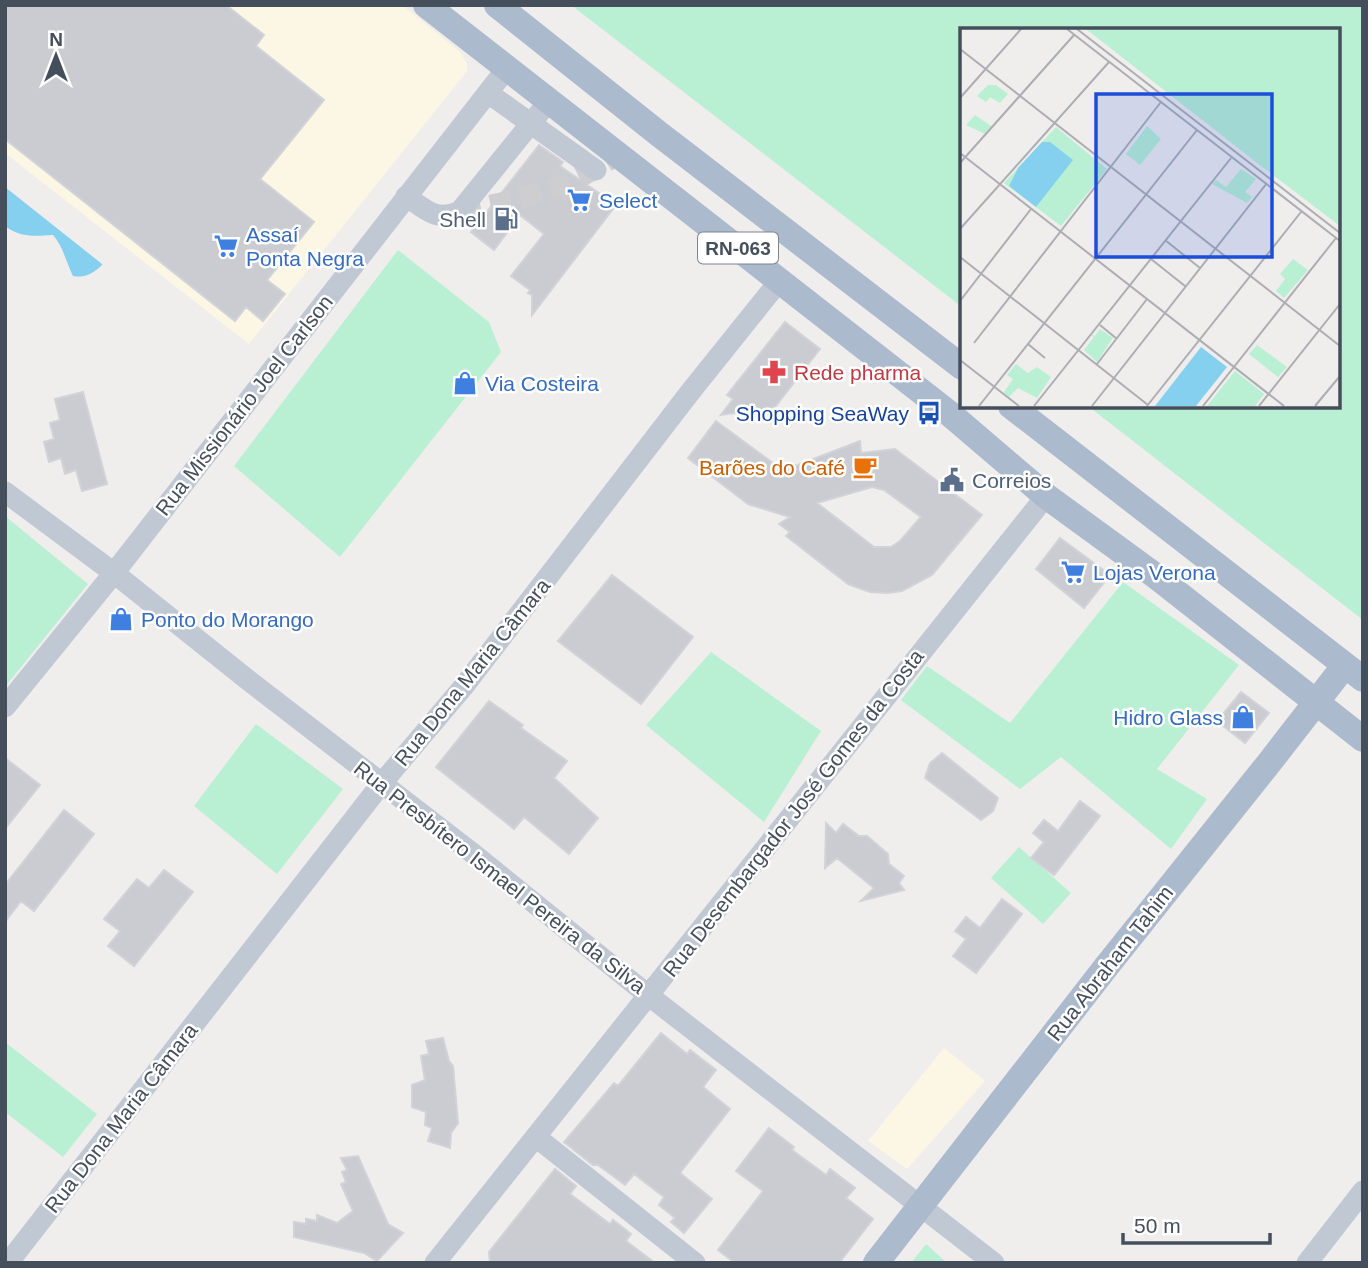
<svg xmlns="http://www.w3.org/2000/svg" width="1368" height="1268" viewBox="0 0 1368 1268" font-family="Arial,sans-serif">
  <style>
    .commercial { fill: #fcf7e5 }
    .green { fill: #b9f0d3 }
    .water { fill: #85d0ee }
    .building { fill: #caccd2; stroke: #d1d3d9; stroke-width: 2; fill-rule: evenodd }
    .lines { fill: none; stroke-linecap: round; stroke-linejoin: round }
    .minor-tunnel { stroke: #cecdd0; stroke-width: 21; stroke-dasharray: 21 10; stroke-linecap: butt }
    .minor { stroke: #c0c8d3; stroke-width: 21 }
    .major { stroke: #acbacd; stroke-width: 26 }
    .labels { text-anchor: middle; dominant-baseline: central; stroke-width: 5; stroke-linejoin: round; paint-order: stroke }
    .shield { fill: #fff; stroke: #7d848c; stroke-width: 2 }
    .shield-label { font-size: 19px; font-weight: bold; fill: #454f5b }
    .shop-label { font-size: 21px; fill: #366cbe; stroke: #fff; text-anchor: start }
    .service-label { font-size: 21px; fill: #4e5e75; stroke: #fff; text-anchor: end }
    .health-label { font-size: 21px; fill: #be3a42; stroke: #fff; text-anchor: start }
    .street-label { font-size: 21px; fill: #454f5b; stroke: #fff }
    .transit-label { font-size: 21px; fill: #164399; stroke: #fff; text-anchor: end }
    .food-label { font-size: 21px; fill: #c56008; stroke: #fff; text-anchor: end }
    .inset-road { fill: none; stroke: #acaeb3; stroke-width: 2 }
    .view { fill: #1d4ed8; fill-opacity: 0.15; stroke: #1d4ed8; stroke-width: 3.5 }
    .inset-edge { fill: none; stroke: #454f5b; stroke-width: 3.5 }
  </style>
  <rect width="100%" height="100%" fill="#f0eded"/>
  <path class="commercial" d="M5,5H402L459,51L467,63V71L249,344L5,153Z
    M944,1048L985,1081L907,1169L868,1141Z"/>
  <path class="green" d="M571,5H1363V620L1088,406H1338V30H962V307Z
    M398,250L489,322L501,352L340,557L234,466Z
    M5,516L88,584L5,687Z
    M1123,582L1239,665L1157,769L1207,799L1171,849L1061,757L1020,789L901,700L927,666L1010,723Z
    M711,652L821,731L764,822L646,725Z
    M256,724L343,789L277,874L194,806Z
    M1019,847L1071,893L1043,924L991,878Z
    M5,1042L97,1114L63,1157L5,1112Z
    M926,1244L947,1263H911Z"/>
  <path class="water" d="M5,187L102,264V265C92,274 86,278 73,276C66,262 63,246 53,235C34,236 21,238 5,226Z"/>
  <path class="building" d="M5,5H226L264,35L256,46L324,100L260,179L314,222L267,280L285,294L263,321L246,307L235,321L5,139Z
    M539,145L563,162L560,166L616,205L532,315V295L528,293L530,290L511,276L544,234L520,215L494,250L471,232Z
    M785,322L820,349L775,407L721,415L733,399L727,395Z
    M83,392L107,484L82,491L76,470L65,474L61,458L49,462L44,442L54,439L50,423L60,420L55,399Z
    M716,421L777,466L798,465L860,441L861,453L895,449L982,515L932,575L902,591L887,593L870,592L848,584L786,536L790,532L779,524L790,517L748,504L688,458ZM872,487L884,490L921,517L900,541L891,547H874L817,503Z
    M1060,538L1110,575L1084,608L1036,569Z
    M612,575L693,637L641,704L558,641Z
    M1241,692L1269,713L1245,743L1217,721Z
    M489,701L523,725L521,728L567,761L554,778L598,818L569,854L524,817L514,829L436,767Z
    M942,753L998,798L993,811L981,820L925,778L930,763Z
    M5,758L40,785L5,829Z
    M1080,801L1100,816L1054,875L1031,858L1044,842L1033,833L1044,820L1058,831Z
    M64,810L94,834L34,911L21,901L5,922V885Z
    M826,823L836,833L843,824L859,836H867L888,854L889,864L904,876L899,883L904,890L861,901L874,888L837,858L825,868Z
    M164,870L193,892L134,966L108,946L120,931L104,919L137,879L149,888Z
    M1002,899L1022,914L976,973L953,956L966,939L955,931L966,917L980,928Z
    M661,1033L687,1054L690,1050L716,1070L703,1087L730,1109L680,1173L712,1199L684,1233L671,1222L675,1218L659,1205L664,1197L634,1174L625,1185L598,1165H593L564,1142L614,1083L618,1086Z
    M443,1038L449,1061L453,1066L458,1123L451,1133L450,1148L428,1141L432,1128L425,1125L426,1112L412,1107V1085L425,1080L421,1056L429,1054L426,1041Z
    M769,1128L794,1147L792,1150L826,1175L830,1169L855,1188L846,1198L873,1219L839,1263H735L718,1250L763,1191L736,1171Z
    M358,1156L388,1224L403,1233L377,1261L364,1253L294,1237V1222L306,1224V1219L317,1221V1215L337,1223L353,1211L341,1184L346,1182L342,1172L347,1170L341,1158Z
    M555,1169L576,1186L570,1194L610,1224L613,1220L631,1234L626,1241L655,1263H490L489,1252Z"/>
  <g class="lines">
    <path class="minor-tunnel" d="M460,211C516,201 570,189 616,155"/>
    <path class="minor" d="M488,93L596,170
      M406,196C426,210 436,222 460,211L549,101
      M5,492L114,573L248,680L471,852L648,995L994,1263
      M5,707L114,573L507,68
      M536,1137L695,1263
      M8,1263L382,783L464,686L691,391L780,280
      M435,1263L1046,496
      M1307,1263L1363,1191"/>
    <path class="major" d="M426,5L950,414L1046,496L1157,577L1363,739
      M497,5L659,134L962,367
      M1011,406L1363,679
      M876,1263L1106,967L1269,763L1345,665"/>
  </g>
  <defs>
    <g id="supermarket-bare" transform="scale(1.89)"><path d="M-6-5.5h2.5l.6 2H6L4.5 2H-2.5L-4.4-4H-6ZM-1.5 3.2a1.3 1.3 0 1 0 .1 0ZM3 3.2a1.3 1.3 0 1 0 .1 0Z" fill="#3f7fe0" stroke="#fff" stroke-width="2.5" paint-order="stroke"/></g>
    <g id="fuel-bare" transform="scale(1.89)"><path d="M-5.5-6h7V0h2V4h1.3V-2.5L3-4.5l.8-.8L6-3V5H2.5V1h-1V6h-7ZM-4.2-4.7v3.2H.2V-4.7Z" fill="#5c6f8a" stroke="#fff" stroke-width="2.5" paint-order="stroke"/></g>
    <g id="pharmacy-bare" transform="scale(1.89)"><path d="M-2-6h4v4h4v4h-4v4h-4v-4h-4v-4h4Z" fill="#e0444e" stroke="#fff" stroke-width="2.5" paint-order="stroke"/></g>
    <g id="shop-bare" transform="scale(1.89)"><path d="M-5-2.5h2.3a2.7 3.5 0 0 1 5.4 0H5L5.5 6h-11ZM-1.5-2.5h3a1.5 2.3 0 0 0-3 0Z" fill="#3f7fe0" stroke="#fff" stroke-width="2.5" paint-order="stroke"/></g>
    <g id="bus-bare" transform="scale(1.89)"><path d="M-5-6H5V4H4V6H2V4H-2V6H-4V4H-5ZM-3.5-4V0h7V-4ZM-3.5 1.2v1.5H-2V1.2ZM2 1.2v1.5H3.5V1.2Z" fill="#1a4fb4" stroke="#fff" stroke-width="2.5" paint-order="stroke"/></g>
    <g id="cafe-bare" transform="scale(1.89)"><path d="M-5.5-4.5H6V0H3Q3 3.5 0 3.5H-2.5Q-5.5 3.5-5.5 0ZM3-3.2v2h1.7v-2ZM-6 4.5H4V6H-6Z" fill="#e8710a" stroke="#fff" stroke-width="2.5" paint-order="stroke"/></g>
    <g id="civic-bare" transform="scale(1.89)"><path d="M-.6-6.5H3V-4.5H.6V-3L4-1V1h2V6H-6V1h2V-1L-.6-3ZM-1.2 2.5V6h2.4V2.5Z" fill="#5c6f8a" stroke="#fff" stroke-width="2.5" paint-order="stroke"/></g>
  </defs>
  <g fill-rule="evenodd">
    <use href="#supermarket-bare" x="579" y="200"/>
    <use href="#fuel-bare" x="506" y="219"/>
    <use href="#supermarket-bare" x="226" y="246"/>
    <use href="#pharmacy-bare" x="774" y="372"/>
    <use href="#shop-bare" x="465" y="383"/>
    <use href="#bus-bare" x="929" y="413"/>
    <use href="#cafe-bare" x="865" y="467"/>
    <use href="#civic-bare" x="952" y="480"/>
    <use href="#supermarket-bare" x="1073" y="572"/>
    <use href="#shop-bare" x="121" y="619"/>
    <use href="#shop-bare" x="1243" y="717"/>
  </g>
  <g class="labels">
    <rect class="shield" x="698" y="232.5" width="80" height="31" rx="5"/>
    <g class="shield-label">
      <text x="738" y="248">RN-063</text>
    </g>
    <g class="shop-label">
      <text x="599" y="200">Select</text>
      <text x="246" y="234">Assaí<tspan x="246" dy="24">Ponta Negra</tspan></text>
      <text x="485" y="383">Via Costeira</text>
      <text x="1093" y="572">Lojas Verona</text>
      <text x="141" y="619">Ponto do Morango</text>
      <text x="1223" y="717" text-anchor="end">Hidro Glass</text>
    </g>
    <g class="service-label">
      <text x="486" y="219">Shell</text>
      <text x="972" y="480" text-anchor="start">Correios</text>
    </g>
    <g class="health-label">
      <text x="794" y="372">Rede pharma</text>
    </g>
    <g class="street-label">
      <text transform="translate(244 405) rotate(-52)">Rua Missionário Joel Carlson</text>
      <text transform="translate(472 672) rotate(-51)">Rua Dona Maria Câmara</text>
      <text transform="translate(793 813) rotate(-52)">Rua Desembargador José Gomes da Costa</text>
      <text transform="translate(500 877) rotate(38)">Rua Presbítero Ismael Pereira da Silva</text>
      <text transform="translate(1110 963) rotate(-52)">Rua Abraham Tahim</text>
      <text transform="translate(121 1118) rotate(-52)">Rua Dona Maria Câmara</text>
    </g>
    <g class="transit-label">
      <text x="909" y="413">Shopping SeaWay</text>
    </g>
    <g class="food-label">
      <text x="845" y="467">Barões do Café</text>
    </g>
  </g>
  <g transform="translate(960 28)">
    <rect width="380" height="380" fill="#f0eded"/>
    <path d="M126,1H380V198L301,138ZM28,57H36L48,66L40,75L30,69L26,74L17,68ZM15,87L31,98L25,106L6,97ZM187,98L201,111L180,137L166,126ZM96,99L147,141L101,198L44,155ZM281,141L296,151L285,164L292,169L287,175L252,156L256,152L266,159ZM333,231L348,242L324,270L316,263L325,251L320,246ZM140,301L153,310L137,334L124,322L134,309L130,306L135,308ZM297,317L327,339L318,349L289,326ZM56,336L68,345L77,339L91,349L77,370L58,360L49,369L44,364L53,351L47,347ZM275,343L304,366L295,378H247Z" fill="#b9f0d3"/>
    <path d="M82,114H90L113,132L76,179L49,158L58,140ZM241,319L267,339L236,378H195Z" fill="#85d0ee"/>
    <path class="inset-road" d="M107,1L380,213M117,1L380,205M0,21L380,318M0,70L61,1M0,125L324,378M0,135L114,7M0,201L149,34M205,212L240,240M0,229L188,377M191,231L225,258M0,273L71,181M140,297L157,311M14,315L201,74M68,316L85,330M0,332L59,378M137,336L187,271M19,378L237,102M74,378L271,130M132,378L307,155M187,378L341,184M243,378L376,210M299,378L380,276M355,378L380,348"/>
    <path class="view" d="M136,66H312V229H136Z"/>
    <rect width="380" height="380" class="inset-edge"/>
  </g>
  <rect width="1368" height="1268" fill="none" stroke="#454f5b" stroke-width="14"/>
  <g transform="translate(56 56)" stroke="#ffffff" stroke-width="5" paint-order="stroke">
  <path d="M0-5L12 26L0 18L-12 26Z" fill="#454f5b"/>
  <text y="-10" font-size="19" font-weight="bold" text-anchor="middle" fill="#454f5b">N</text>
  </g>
  <path d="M1123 1233v10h147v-10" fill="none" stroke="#454f5b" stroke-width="3.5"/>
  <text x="1134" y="1233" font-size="21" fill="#454f5b" stroke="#ffffff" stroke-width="5" paint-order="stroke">50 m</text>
</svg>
